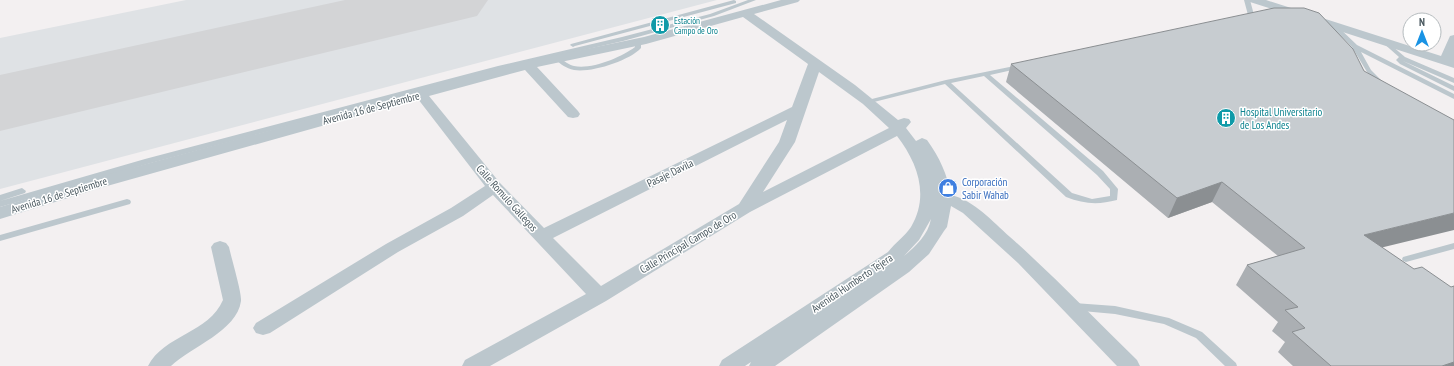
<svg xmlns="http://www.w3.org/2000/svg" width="1454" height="366" viewBox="0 0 1454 366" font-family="'PT Sans Narrow',sans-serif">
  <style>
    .airport { fill: #dfe2e5 }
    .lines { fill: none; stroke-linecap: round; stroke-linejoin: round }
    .taxiway { fill: #d3d4d6; fill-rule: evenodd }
    .runway { fill: #d3d4d6; fill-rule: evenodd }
    .lane { fill: #bcc7cd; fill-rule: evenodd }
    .street { fill: #bcc7cd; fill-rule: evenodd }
    .wall { fill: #abafb3 }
    .shaded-wall { fill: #8b8f92 }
    .building { fill: #c7ccd0; stroke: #8b8f92 }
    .labels { text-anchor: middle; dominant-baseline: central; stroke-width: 3; stroke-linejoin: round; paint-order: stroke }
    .far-culture-label { font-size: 9px; fill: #0d838f; stroke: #fff; text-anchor: start }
    .street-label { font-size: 11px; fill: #48575e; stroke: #fff }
    .culture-label { font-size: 11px; fill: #0d838f; stroke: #fff; text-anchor: start }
    .shop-label { font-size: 11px; fill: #366cbe; stroke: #fff; text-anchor: start }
  </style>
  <rect width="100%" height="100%" fill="#f3f0f1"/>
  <path class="airport" d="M186,0H717L0,189V38Z"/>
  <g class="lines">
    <path class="taxiway" d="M399,0H431L436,7L431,14L420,16L409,14Z"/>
    <path class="runway" d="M345,0H488L477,16L0,131V75Z"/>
    <path class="lane" d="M734,0L736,1V3L575,46L573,47L570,45L571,44Z
      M748,0H756L714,16L623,41L501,69L151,163L0,207V201L145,159L498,66L622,37L710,14Z
      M1244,0H1250L1254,15L1251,23H1247L1246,22L1248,15Z
      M1333,23L1335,24L1357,45L1454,94V99L1361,52L1371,70L1384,83L1383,84H1379L1367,72L1352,47L1331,26V24Z
      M638,40L641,42V48C629,61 591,73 574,70C566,68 560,64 555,59L558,57L560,58C564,61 569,65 574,66C591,70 622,57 635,47V42Z
      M1385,40L1405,57L1454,78V83L1403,61L1454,86V91L1400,64L1396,60L1399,57L1382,42Z
      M1019,65L1022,67L1021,68L990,75L1103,171L1118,189L1117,200C1098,205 1084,204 1066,197L945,84L870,103L866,101L868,100L946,80ZM984,76L1097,175L1110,189V196L1092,199L1072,193L951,83Z
      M22,188L26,191L25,193L0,201V195Z
      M127,199L130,200L131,202L130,204L0,241V235Z
      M1454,243V249L1406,262L1403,261L1402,259L1403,257Z
      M1074,303L1115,306L1169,318L1202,332L1236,363L1237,366H1225L1196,338L1164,324L1115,314L1071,310L1069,307L1071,304Z"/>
    <path class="street" d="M781,0H800L798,2L754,14L855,85L898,120L904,118L909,119L911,122L906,128L916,141L922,138L927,140C940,158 947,174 951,195C975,201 992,221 1010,237C1054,276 1095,319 1137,360L1140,366H1117L1018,263L963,213L951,206L947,227L944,231L929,254L909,272L775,366H749L751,362L745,366H719L722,360L888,252C895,243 905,236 911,227C930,195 917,162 897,136L750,212L606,301L490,366H462L465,360L586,294L493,195L463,216L398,252L270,333L263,335L256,333L253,328L256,323L386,244L451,208L485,186L418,99L107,186L0,219V207L95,178L447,82L528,61L644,37ZM743,17L808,64L792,107L544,228L500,183L429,96L525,70L568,117L573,118L578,117L580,114L578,111L537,67L646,44ZM819,72L863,104L889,128L763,192L795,142ZM787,120L779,142L739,204L601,286L553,238ZM931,219C928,235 916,246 904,256L919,240Z
      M1248,0H1266L1441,56L1450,36L1454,35V68L1250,2Z
      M220,241L226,243L229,247C231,257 242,293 241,301C237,331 191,347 171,366H148C164,335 209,333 223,300L211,247L214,243Z"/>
  </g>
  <path class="wall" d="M1011,64L1382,247L1454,366H1293L1278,352L1285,342L1272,331L1278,322L1236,285L1247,265L1278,256L1212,202L1168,218L1006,82Z"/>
  <path class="shaded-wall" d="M1222,182L1212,202L1168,218L1177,198Z
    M1454,213V230L1351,255L1364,235Z
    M1454,362V366H1442Z"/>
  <path class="building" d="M1274,8H1304L1319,13L1353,49L1364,71L1454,120V213L1364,235L1414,269L1422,267L1451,287L1454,286V362L1442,366H1331L1292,332L1305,328L1285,310L1298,307L1247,265L1305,248L1222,182L1177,198L1011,64Z"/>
  <defs>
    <g id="building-disc" transform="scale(1)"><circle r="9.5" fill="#0f9aa8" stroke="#fff"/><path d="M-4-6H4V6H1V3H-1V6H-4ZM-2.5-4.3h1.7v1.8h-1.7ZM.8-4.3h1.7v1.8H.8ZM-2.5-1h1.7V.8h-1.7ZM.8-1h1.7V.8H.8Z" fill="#fff"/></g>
    <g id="shop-disc" transform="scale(1)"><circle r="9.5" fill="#3f7fe0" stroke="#fff"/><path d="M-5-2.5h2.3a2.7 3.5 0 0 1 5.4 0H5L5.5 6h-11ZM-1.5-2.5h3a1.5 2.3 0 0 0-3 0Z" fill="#fff"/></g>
  </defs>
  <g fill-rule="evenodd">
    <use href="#building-disc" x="660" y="25"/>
    <use href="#building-disc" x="1226" y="118"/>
    <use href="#shop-disc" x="948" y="188"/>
  </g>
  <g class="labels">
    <g class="far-culture-label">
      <text x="674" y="20">Estación<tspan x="674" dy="10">Campo de Oro</tspan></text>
    </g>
    <g class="street-label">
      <text transform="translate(371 108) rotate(-15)">Avenida 16 de Septiembre</text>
      <text transform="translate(670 173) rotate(-26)">Pasaje Davila</text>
      <text transform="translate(59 195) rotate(-17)">Avenida 16 de Septiembre</text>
      <text transform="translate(507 198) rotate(48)">Calle Romulo Gallegos</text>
      <text transform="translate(688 242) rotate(-31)">Calle Principal Campo de Oro</text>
      <text transform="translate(852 283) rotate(-34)">Avenida Humberto Tejera</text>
    </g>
    <g class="culture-label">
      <text x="1240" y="112">Hospital Universitario<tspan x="1240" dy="13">de Los Andes</tspan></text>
    </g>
    <g class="shop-label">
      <text x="962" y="182">Corporación<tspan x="962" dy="13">Sabir Wahab</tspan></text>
    </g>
  </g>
  <g transform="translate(1422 32)"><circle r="19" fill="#ffffff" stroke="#b6bcbf"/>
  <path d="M0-3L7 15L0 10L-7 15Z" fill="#1993e4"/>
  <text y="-6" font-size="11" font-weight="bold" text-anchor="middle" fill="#48575e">N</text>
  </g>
</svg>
